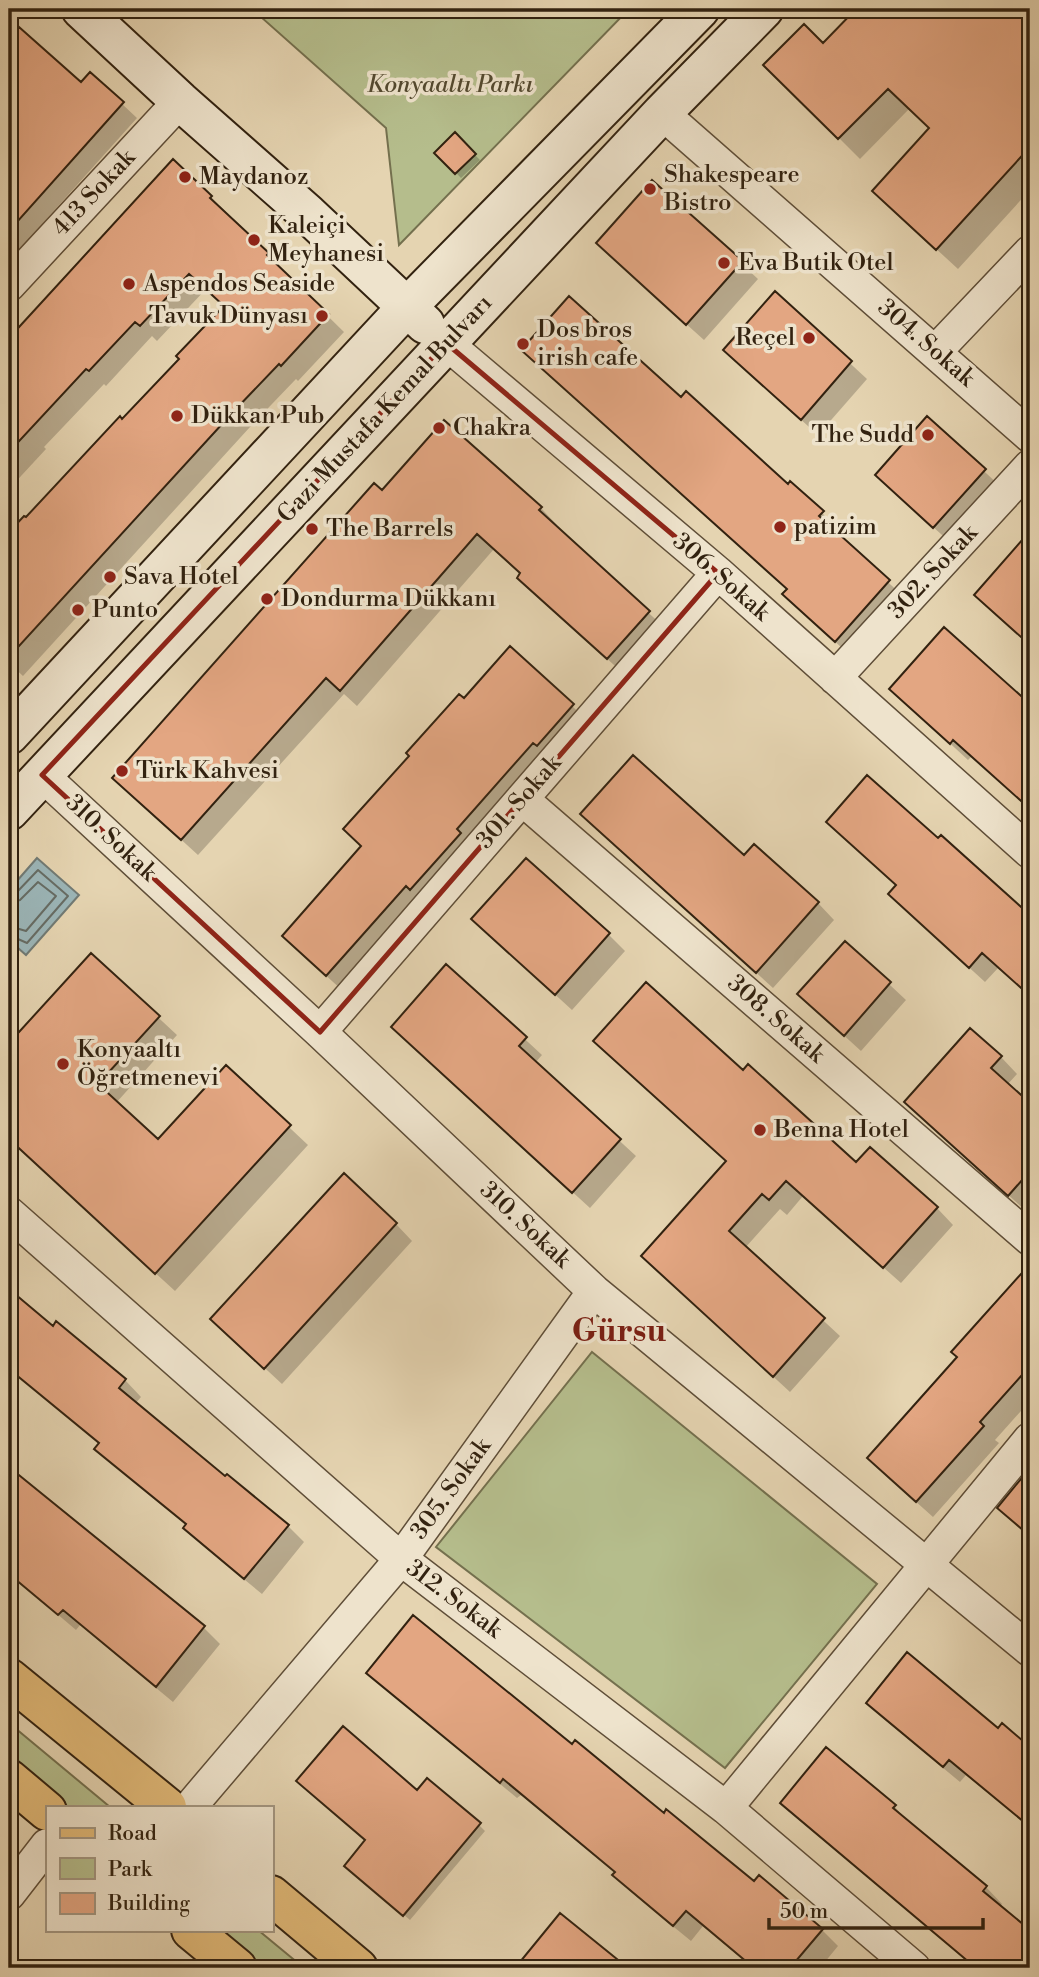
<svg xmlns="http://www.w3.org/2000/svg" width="1039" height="1977" viewBox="0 0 1039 1977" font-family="'Libre Bodoni',serif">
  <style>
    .green { fill: #b5bd8c; stroke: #74704e; stroke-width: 2 }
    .water { fill: #9bb5b7; stroke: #717a74; stroke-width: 2 }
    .shadow { fill: #0003 }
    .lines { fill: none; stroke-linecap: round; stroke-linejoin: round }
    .shore { stroke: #666c64; stroke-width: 2 }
    .building { fill: #e3a682; stroke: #322210; stroke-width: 2 }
    .minor-casing { stroke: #5f4e38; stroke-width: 35 }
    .secondary-casing { stroke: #322210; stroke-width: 42 }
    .primary-casing { stroke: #322210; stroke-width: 42 }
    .minor { stroke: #eee3cc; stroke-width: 32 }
    .secondary { stroke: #eee3cc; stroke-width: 38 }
    .primary { stroke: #e2ba78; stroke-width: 38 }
    .marked { fill: none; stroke: #8f2418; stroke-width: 5; stroke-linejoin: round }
    .poi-dot { fill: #8f2418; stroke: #eee3cc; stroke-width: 2.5 }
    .labels { text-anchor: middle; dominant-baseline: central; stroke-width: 7; stroke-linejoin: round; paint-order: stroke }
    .park-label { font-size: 24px; font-style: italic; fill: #53492f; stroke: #eee3cc }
    .poi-label { font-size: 24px; fill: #322210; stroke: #eee3cc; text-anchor: start }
    .street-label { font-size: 24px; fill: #322210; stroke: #eee3cc }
    .district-label { font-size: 32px; font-weight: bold; fill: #7a1f14; stroke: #eee3cc }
  </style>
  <rect width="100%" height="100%" fill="#e5d4b1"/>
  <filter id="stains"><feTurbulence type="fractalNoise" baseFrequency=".00286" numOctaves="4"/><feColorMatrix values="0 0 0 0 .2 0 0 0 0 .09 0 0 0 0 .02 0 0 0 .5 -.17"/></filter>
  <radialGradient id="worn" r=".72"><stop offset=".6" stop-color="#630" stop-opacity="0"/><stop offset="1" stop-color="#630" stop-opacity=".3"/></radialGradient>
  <path class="green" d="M252,9H629L399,245L386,128Z
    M592,1352L877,1584L725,1768L436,1547Z
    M9,1723L110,1807H63L9,1763Z
    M212,1930H258L304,1968H258Z"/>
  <path class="water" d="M37,858L79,895L26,955L9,940V890Z"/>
  <path class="shadow" d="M859,9H1030V190L958,269L895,211L931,129L910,108L860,159L766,65L824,45Z
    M9,15L19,25L17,27L81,84L90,74L137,118L9,261V129L28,108L9,91Z
    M455,135L480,160L461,178L437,153Z
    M653,182L758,279L704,340L615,260Z
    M211,197L227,213L225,215L344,332L298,381L296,379L250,427L23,676L9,663V535L122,421L181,359L226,306L207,288L157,341L152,336L106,386L104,384L44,447L46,449L9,489V337L16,329L18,330Z
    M775,294L867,379L818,435L741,366Z
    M681,399L789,486L791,484L839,529L835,533L905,598L852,657L801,611Z
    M928,419L1001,487L951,543L894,492Z
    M382,493L541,508L557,525L555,527L665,628L624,674L535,594L522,574L494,549L357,706L344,694L198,855L131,794Z
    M1030,534V645L977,594Z
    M510,648L589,722L343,991L300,952L363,847L464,700Z
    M891,689L1030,704V809L972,756L968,760Z
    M599,830L745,858L818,903L834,920L773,988Z
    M941,838L1030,918V995L999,967L985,982L906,910Z
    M490,935H609L625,951L572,1010Z
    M845,943L906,1000L861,1051L816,1010Z
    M91,955L177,1035L116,1103L159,1142L226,1068L308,1145L175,1291L9,1139V1046Z
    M447,967L542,1055L535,1063L636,1156L590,1208L409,1043Z
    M1001,1057L1017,1074L1007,1085L1030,1105V1206L1026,1211L923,1118Z
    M743,1072L856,1164L937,1208L953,1225L901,1283L803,1196L787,1215L780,1209L745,1248L840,1336L790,1392L660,1273L727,1162Z
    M396,1224L412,1241L282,1384L229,1335Z
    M1024,1273L1030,1278V1401L995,1440L999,1443L933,1517L886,1475L959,1357Z
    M9,1292L53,1328L125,1380L141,1397L135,1404L225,1479L288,1526L304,1542L262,1594L201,1544L185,1528L187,1526L113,1465L96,1448L100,1444L9,1368Z
    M9,1468L204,1628L220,1644L173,1702L80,1625L76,1630L9,1573Z
    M1030,1469V1538L999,1508Z
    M368,1673L573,1746L754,1884L822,1930L838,1946L820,1968H753L703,1926L691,1941L631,1892L614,1875L616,1874L521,1795L517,1798L385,1689Z
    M868,1703L998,1730L1002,1726L1030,1749V1828L966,1775L960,1782L884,1719Z
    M417,1792L479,1825L485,1831L410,1920L352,1871Z
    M782,1803L894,1806L910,1824L986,1887L1002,1904L999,1907L1030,1932V1968H977L798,1819Z
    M561,1915L625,1968H517Z"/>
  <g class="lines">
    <path class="shore" d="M9,894L16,893L38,870L68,896L27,943L9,935
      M9,903L20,900L38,882L56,896L26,931L9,926"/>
  </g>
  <path class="building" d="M856,9H1030V147L936,250L872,191L929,128L888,89L838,139L763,65L804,24L823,43Z
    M19,27L81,82L90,72L124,102L9,231V39Z
    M455,132L476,154L455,174L434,153Z
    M173,159L212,196L210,198L269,253L267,255L329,314L281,366L279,364L234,411L9,657V532L24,516L26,517L120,416L122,419L179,359L176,356L224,306L189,274L140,326L135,322L89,371L86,369L9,452V338Z
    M652,180L743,261L686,325L596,243Z
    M775,291L852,361L801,420L723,350Z
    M569,296L681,397L686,391L788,484L790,481L824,511L819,516L890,580L835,642L782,594L787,589L521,350Z
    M927,416L986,469L933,528L875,475Z
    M444,420L542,507L539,510L650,611L607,659L517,578L520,573L477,534L340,691L326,678L181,840L112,778L374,483L382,490Z
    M1030,531V645L974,595Z
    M944,627L1030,704V809L953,740L950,744L889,689Z
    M510,646L574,704L537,746L533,743L457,829L461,833L410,890L406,886L326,976L282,936L361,846L343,829L409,756L406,753L459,694L464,698Z
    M633,755L744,855L754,844L819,902L756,973L580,814Z
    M867,775L938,838L941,835L1030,915V996L982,953L969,968L888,894L896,885L826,822Z
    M526,858L610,933L555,995L471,919Z
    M845,941L891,982L844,1036L797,994Z
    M91,953L160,1016L98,1084L158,1139L226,1065L291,1125L155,1274L9,1139V1043Z
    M446,964L527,1037L519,1046L621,1139L572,1193L391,1027Z
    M646,982L743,1070L748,1064L856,1162L870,1147L938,1207L883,1268L786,1181L769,1200L762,1194L729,1231L825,1318L773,1377L641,1256L726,1161L593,1041Z
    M970,1028L1002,1056L991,1068L1030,1103V1171L1008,1196L904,1102Z
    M344,1173L397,1223L264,1369L210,1319Z
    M1030,1264V1366L980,1422L984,1426L916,1502L867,1458L957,1357L951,1352Z
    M9,1289L53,1326L56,1321L126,1379L119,1388L225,1476L227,1474L289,1525L244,1579L183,1528L186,1524L94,1449L99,1443L9,1369Z
    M9,1467L205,1626L156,1687L63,1610L58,1615L9,1574Z
    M1030,1468V1536L997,1508Z
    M413,1615L572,1744L575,1740L664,1813L666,1809L754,1881L759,1875L823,1929L790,1968H754L686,1911L673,1926L612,1875L615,1872L503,1779L500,1783L366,1673Z
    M907,1652L998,1728L1002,1723L1030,1747V1827L949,1760L943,1767L866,1703Z
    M343,1726L417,1790L427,1778L481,1823L403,1916L344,1866L365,1840L296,1781Z
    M826,1747L896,1805L893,1808L987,1886L983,1891L1030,1930V1968H976L780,1803Z
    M560,1913L628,1968H515Z"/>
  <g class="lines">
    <g class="minor-casing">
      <path id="minor" d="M662,113L1030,436
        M9,285L180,101
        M446,343L718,573L1030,852
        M936,351L1030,252
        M835,678L1030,466
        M42,775L320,1032L594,1291L1030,1650
        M522,799L1030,1239
        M320,1032L718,573
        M9,1213L401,1559L726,1808L914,1968
        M190,1807L401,1559L594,1291
        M726,1808L1030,1439
        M9,1894L47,1845"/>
    </g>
    <g class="secondary-casing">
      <path id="secondary" d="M81,9L180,101L308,214L425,324
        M9,735L407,307L700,9
        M9,811L662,113L764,9"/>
    </g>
    <g class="primary-casing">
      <path id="primary" d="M9,1678L167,1807
        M9,1779L47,1811
        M271,1895L358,1968
        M191,1930L237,1968"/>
    </g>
    <use href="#minor" class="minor"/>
    <use href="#secondary" class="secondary"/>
    <use href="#primary" class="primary"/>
  </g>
  <path class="marked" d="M446,343L718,573L320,1032L42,775Z"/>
  <g class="poi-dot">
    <circle cx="185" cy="177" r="7"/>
    <circle cx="650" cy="189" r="7"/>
    <circle cx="254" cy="240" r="7"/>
    <circle cx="724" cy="263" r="7"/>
    <circle cx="129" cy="284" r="7"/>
    <circle cx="322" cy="316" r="7"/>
    <circle cx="809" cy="338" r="7"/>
    <circle cx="523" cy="344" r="7"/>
    <circle cx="177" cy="416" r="7"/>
    <circle cx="439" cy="428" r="7"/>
    <circle cx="928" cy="435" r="7"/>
    <circle cx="780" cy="527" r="7"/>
    <circle cx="312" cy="529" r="7"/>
    <circle cx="110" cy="577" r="7"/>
    <circle cx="267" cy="599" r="7"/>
    <circle cx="78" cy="610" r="7"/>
    <circle cx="122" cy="771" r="7"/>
    <circle cx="63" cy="1064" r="7"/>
    <circle cx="760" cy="1130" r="7"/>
  </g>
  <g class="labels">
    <g class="park-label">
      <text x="450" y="85">Konyaaltı Parkı</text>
    </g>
    <g class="poi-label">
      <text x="664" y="175">Shakespeare<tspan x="664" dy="28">Bistro</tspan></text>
      <text x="199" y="177">Maydanoz</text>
      <text x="268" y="226">Kaleiçi<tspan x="268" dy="28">Meyhanesi</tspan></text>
      <text x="738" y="263">Eva Butik Otel</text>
      <text x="143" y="284">Aspendos Seaside</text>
      <text x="308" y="316" text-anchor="end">Tavuk Dünyası</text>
      <text x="537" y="330">Dos bros<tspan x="537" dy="28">irish cafe</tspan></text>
      <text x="795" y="338" text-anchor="end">Reçel</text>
      <text x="191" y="416">Dükkan Pub</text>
      <text x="453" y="428">Chakra</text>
      <text x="914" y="435" text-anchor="end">The Sudd</text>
      <text x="794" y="527">patizim</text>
      <text x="326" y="529">The Barrels</text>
      <text x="124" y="577">Sava Hotel</text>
      <text x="281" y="599">Dondurma Dükkanı</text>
      <text x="92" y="610">Punto</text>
      <text x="136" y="771">Türk Kahvesi</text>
      <text x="77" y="1050">Konyaaltı<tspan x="77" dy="28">Öğretmenevi</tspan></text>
      <text x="774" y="1130">Benna Hotel</text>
    </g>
    <g class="street-label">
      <text transform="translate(94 193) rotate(-47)">413 Sokak</text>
      <text transform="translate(926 343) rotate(41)">304. Sokak</text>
      <text transform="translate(385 409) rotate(-47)">Gazi Mustafa Kemal Bulvarı</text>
      <text transform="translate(933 572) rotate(-47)">302. Sokak</text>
      <text transform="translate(721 577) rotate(41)">306. Sokak</text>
      <text transform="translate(519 802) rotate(-49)">301. Sokak</text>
      <text transform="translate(111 838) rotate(43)">310. Sokak</text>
      <text transform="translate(776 1019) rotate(41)">308. Sokak</text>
      <text transform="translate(525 1225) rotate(43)">310. Sokak</text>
      <text transform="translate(451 1489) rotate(-54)">305. Sokak</text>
      <text transform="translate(454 1599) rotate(37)">312. Sokak</text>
    </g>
    <g class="district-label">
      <text x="619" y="1331">Gürsu</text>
    </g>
  </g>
  <rect width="1039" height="1977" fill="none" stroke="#e5d4b1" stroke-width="35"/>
  <rect x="10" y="10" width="1018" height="1956" fill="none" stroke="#322210" stroke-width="3.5"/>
  <rect x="18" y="18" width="1004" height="1942" fill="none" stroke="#322210" stroke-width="2"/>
  <rect x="46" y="1806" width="228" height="126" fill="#eee3cc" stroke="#a39681" stroke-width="2"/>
  <rect x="60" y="1828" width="35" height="10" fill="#e2ba78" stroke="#a39681" stroke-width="2"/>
  <text x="108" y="1840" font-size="21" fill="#322210">Road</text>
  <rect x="60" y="1858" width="35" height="21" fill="#b5bd8c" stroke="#a39681" stroke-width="2"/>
  <text x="108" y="1876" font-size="21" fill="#322210">Park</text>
  <rect x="60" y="1893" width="35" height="21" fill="#e3a682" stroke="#a39681" stroke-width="2"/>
  <text x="108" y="1910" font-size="21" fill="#322210">Building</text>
  <path d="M769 1918v10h214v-10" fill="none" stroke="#322210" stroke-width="3.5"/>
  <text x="780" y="1918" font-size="21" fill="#322210" stroke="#eee3cc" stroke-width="5" paint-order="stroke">50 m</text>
  <rect width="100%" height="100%" filter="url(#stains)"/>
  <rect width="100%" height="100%" fill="url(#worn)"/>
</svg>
